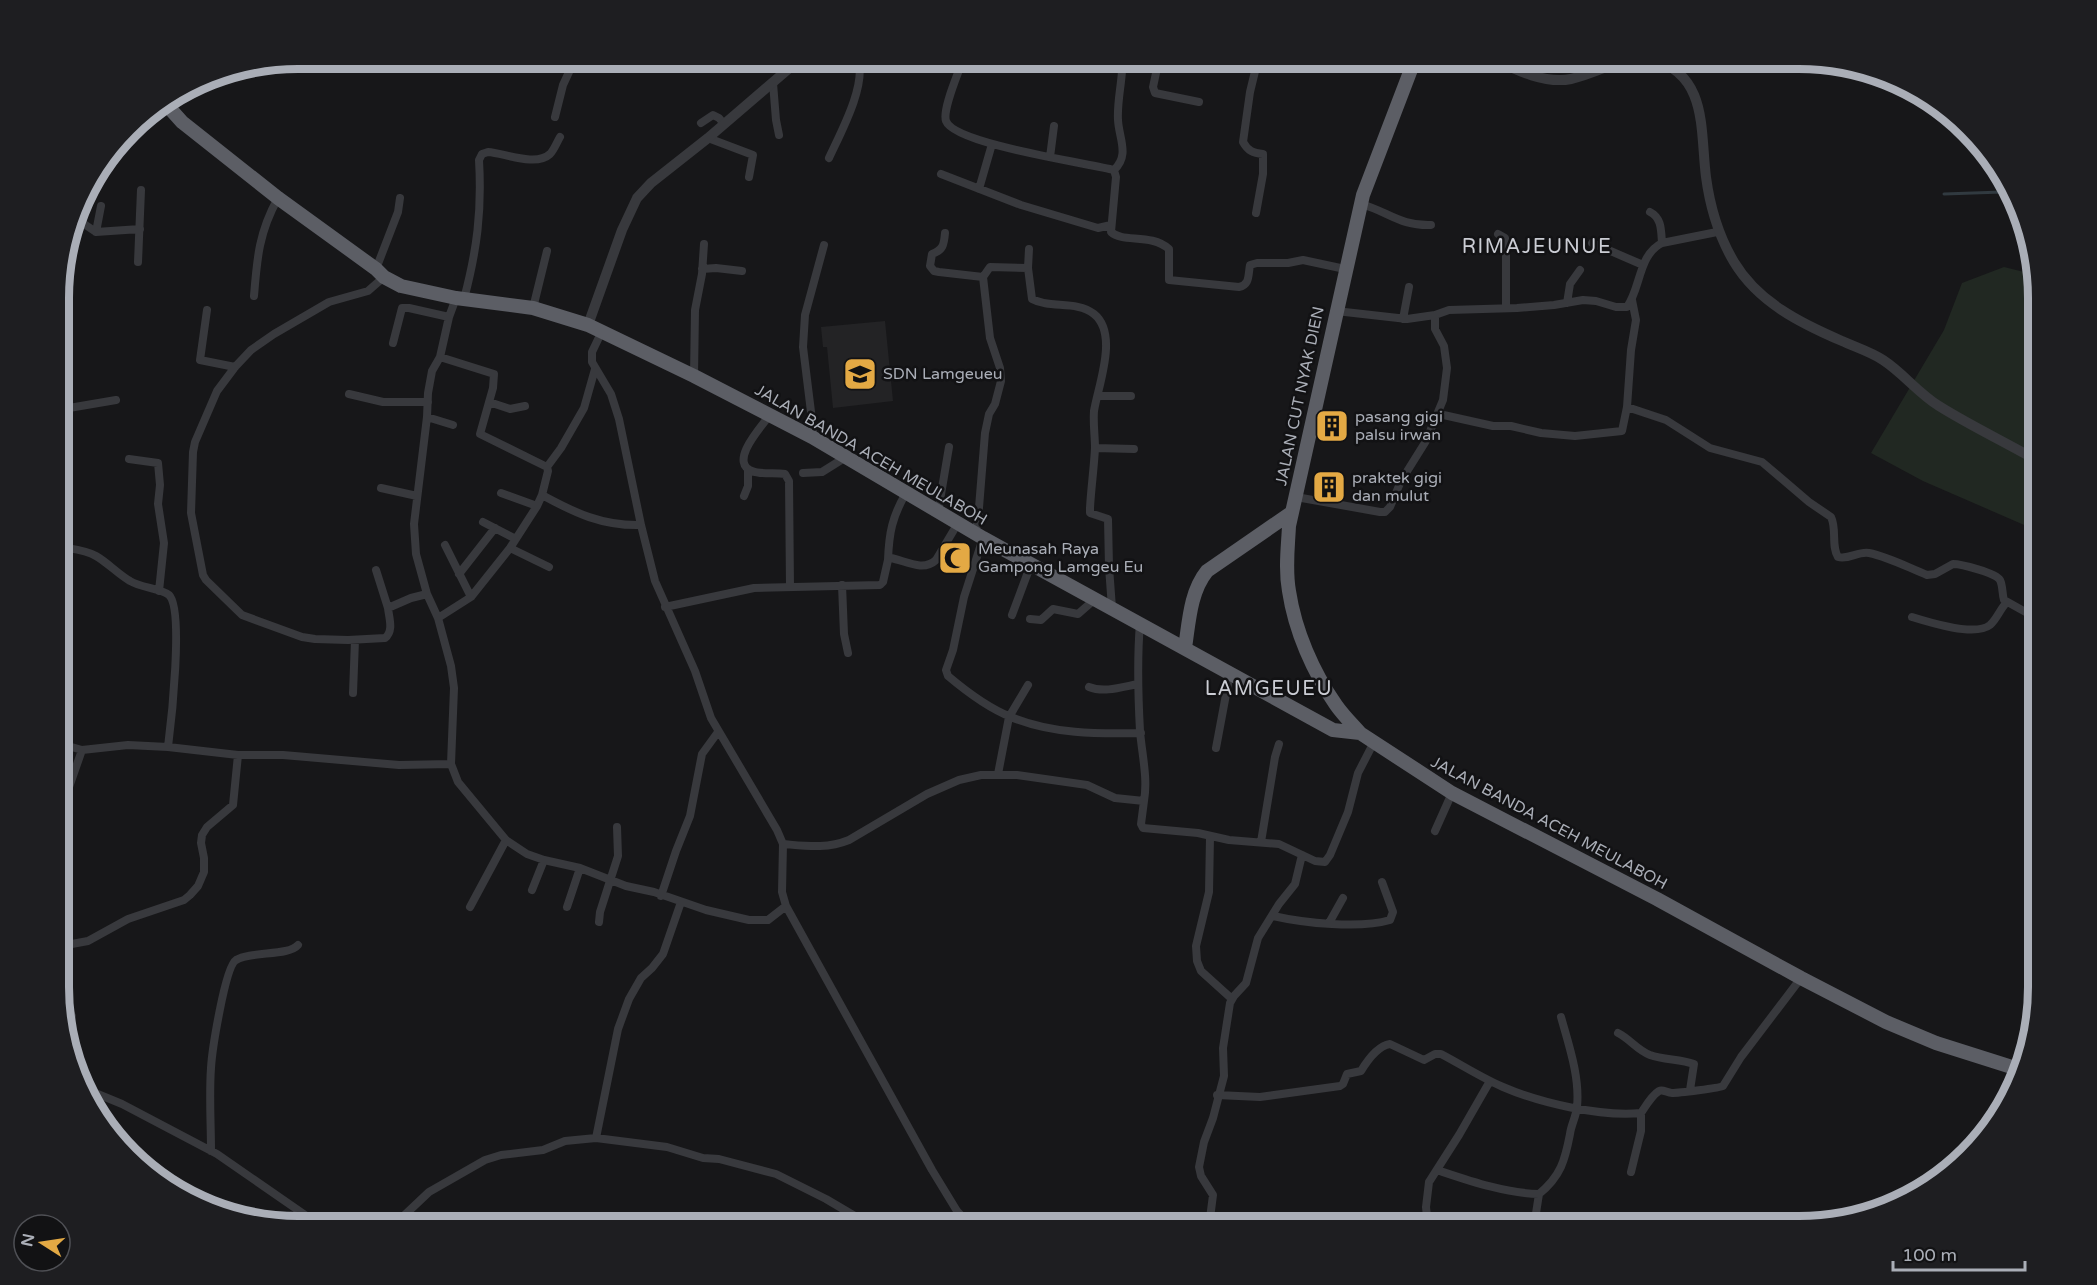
<svg xmlns="http://www.w3.org/2000/svg" width="2097" height="1285" viewBox="0 0 2097 1285" font-family="'Varela Round',sans-serif">
  <style>
    .built { fill: #232325 }
    .green { fill: #212822 }
    .lines { fill: none; stroke-linecap: round; stroke-linejoin: round }
    .stream { stroke: #313a40; stroke-width: 3 }
    .minor { stroke: #38393d; stroke-width: 8 }
    .tertiary { stroke: #38393d; stroke-width: 10 }
    .trunk { stroke: #5c5e65; stroke-width: 14 }
    .labels { text-anchor: middle; dominant-baseline: central; stroke-width: 5; stroke-linejoin: round; paint-order: stroke }
    .poi-label { font-size: 16px; fill: #aaaeb7; stroke: #121214; text-anchor: start }
    .street-label { font-size: 16px; fill: #aaaeb7; stroke: #121214 }
    .quarter-label { font-size: 20px; letter-spacing: 1.5px; fill: #cbcdd4; stroke: #121214 }
    .rim { fill: none; stroke: #aaaeb7; stroke-width: 8 }
  </style>
  <rect width="100%" height="100%" fill="#171719"/>
  <path class="built" d="M885,321L893,401L833,408L827,347H823L821,327Z"/>
  <path class="green" d="M2004,267L2036,275L2038,282V531L1923,481L1871,453L1944,330L1962,283Z"/>
  <g class="lines">
    <path class="stream" d="M1944,194L2002,192L2011,195"/>
    <path class="minor" d="M963,59C959,72 942,109 946,121C954,144 1087,163 1114,170L1116,177L1111,232C1123,243 1151,233 1169,249V280L1239,287C1250,285 1248,275 1250,265L1257,263H1288L1303,260L1345,269
      M999,59L1011,63
      M1090,59L1118,65L1122,71C1121,87 1117,104 1118,120C1119,139 1130,155 1114,170
      M1159,59L1153,87L1155,93L1199,102
      M494,67L496,59
      M773,83L776,120L779,135
      M555,117L563,85L575,59
      M701,123L713,115L719,118L724,124
      M708,138L753,155L749,177
      M1050,157L1054,126
      M829,158C840,134 867,85 858,59
      M941,174L1021,205L1098,228L1111,225
      M979,189L992,144
      M1361,204C1389,212 1400,226 1431,225
      M1650,212C1662,218 1661,231 1662,243
      M1256,213L1263,174V154C1253,153 1248,151 1243,142L1250,92L1258,59
      M75,218L96,232L140,229
      M96,232L101,206
      M945,233C944,245 943,250 932,254L930,266L934,271L939,272L983,277L990,338L1000,368L1001,381L995,404L989,414L985,433L978,520L975,533
      M1498,234L1505,238L1506,244V308
      M1592,243L1643,265
      M1029,249L1028,268L1032,299C1050,309 1076,300 1094,314C1119,334 1098,386 1094,411C1093,424 1095,436 1095,448C1094,468 1091,489 1090,508V513L1108,519L1109,567L1112,608
      M138,262L141,190
      M376,269L398,212L400,198
      M702,269L716,268L742,271
      M384,277L368,291L329,302L274,334L251,350L235,367L217,391L195,442L193,452L191,513L203,575L206,580L242,615L302,637L315,639L348,640L385,638C394,631 389,618 388,608L411,598L427,594
      M983,277L990,267L1028,268
      M254,296C257,258 259,232 278,198
      M456,298L449,317L440,357L432,371L428,393L427,417L414,524L416,554L427,594L438,618L451,666L454,688L451,764L458,782L506,840L527,854L544,860L580,868L626,886L654,892L706,910L749,920H768L786,906
      M464,299C477,250 482,211 479,160L482,154L488,152C504,153 536,167 550,154C554,150 557,142 560,137
      M1567,303L1570,284L1580,270
      M533,308L547,251
      M207,310L200,360L235,367
      M1336,311L1407,319L1435,315L1449,310L1517,308L1554,305L1583,300L1596,301L1616,307H1627C1641,288 1638,255 1662,243L1717,232
      M1403,319L1409,287
      M602,331L592,352V362L611,394L619,419L641,525L655,581L695,671L711,718L777,830L783,844L782,892L786,906L932,1170L957,1211L971,1226
      M393,343L402,308H409L449,317
      M440,357L494,374L493,388L480,434L547,467L548,471L542,495C575,513 602,526 641,525
      M694,376L695,310L702,274L704,244
      M349,394L383,402H428
      M1098,396H1131
      M489,402L510,409L525,406
      M1627,407L1666,420L1710,448L1762,462L1809,502L1831,517C1837,529 1831,546 1838,557C1849,560 1858,551 1869,553C1889,557 1909,568 1927,575L1935,574L1953,564C1961,564 1996,573 2000,580C2003,586 2002,594 2004,600L2038,619
      M1439,414L1493,426H1511L1541,433L1575,436L1622,431L1627,407L1631,350L1636,320L1632,300
      M769,416C762,426 728,462 752,471C761,475 774,472 785,474L789,481L790,586
      M427,417L453,425
      M61,427L64,411L69,408L116,400
      M812,437L813,428L803,347L805,315L824,245
      M1095,448L1134,449
      M129,459L158,463L160,485L158,504L164,543L159,591
      M547,467L561,448L584,408L595,369
      M803,473L822,472L846,457
      M381,488L417,496
      M501,493L537,506
      M744,496L748,486V469
      M1296,497L1380,512H1385L1390,507L1401,481L1426,441L1443,400L1447,368L1444,346L1435,329V315
      M938,512L949,447
      M483,522L516,539
      M983,538L964,597L953,650L946,670L948,676C967,692 988,708 1011,717C1052,734 1097,734 1141,733
      M445,545L471,597
      M61,547C72,549 86,550 96,556C108,563 118,574 130,581C141,588 161,588 169,595C184,609 171,724 168,747
      M510,548L549,567
      M888,560C889,533 892,517 906,493
      M376,570L388,608
      M459,574L495,528
      M842,585L844,634L848,653
      M665,607L754,588L880,585L883,582L888,560L891,558C906,561 923,572 936,560L958,523
      M1012,615L1031,564
      M1912,617C1928,622 1975,637 1990,625C1997,619 2000,609 2007,602
      M438,618L471,597L510,548L537,506L542,495
      M1030,619L1041,620L1053,609L1078,614L1094,600
      M1089,687C1104,693 1122,687 1138,684
      M353,693L355,640
      M61,744L82,750L128,745L168,747L238,755H283L399,765L451,764
      M1216,748L1230,673
      M998,774L1009,717L1028,685
      M1144,801L1141,824L1143,828L1198,833L1229,840L1279,844L1315,861L1325,862L1330,855L1348,812L1358,773L1374,742
      M61,810L82,750
      M1435,831L1452,793
      M1210,837L1209,892L1196,946L1197,961L1201,971L1232,999
      M1261,842L1275,757L1279,744
      M783,844C807,846 827,849 849,840L927,794L959,780L981,775H1017L1087,785L1115,798L1144,801C1148,778 1142,755 1140,731C1138,695 1137,659 1140,623
      M532,890L544,860
      M661,896L676,851L690,816L702,754L718,732
      M470,907L506,840
      M567,907L580,868
      M1273,916C1304,923 1360,929 1390,920L1393,912L1382,882
      M599,922L600,912L618,856L617,827
      M1329,923L1343,898
      M61,946L88,941L128,919L184,900L190,895L198,886L204,872V858L201,843L202,835L207,827L233,805L238,755
      M61,994L72,1016L68,1038
      M1618,1033C1630,1039 1637,1050 1650,1055C1664,1060 1680,1059 1694,1064L1690,1090
      M88,1090L122,1104L217,1154L321,1226
      M1217,1095L1260,1097L1340,1086L1343,1084L1347,1074L1361,1071C1367,1061 1378,1046 1390,1044L1424,1060L1435,1054H1441C1462,1065 1482,1078 1503,1087C1540,1103 1601,1117 1641,1113C1645,1107 1652,1095 1659,1091C1663,1089 1667,1093 1672,1093C1678,1093 1720,1088 1723,1086L1741,1057L1801,978
      M596,1138L618,1029L629,999L641,978L652,968L663,954L681,902
      M211,1151C211,1124 209,1095 211,1068C212,1051 225,967 236,960C251,951 289,956 298,945
      M1437,1170C1470,1181 1504,1193 1539,1194C1561,1176 1565,1160 1570,1134C1571,1125 1576,1117 1577,1107C1580,1077 1569,1046 1561,1017
      M1631,1172L1641,1131V1113
      M393,1226L429,1192L485,1160L501,1155L543,1150L565,1141L596,1138L667,1147L703,1158L719,1159L776,1174L826,1199L865,1222L877,1226
      M1209,1226L1213,1195L1201,1176L1199,1167L1204,1142L1213,1118L1224,1076L1223,1048L1230,1003L1234,996L1246,983L1258,938L1279,904L1295,884L1302,855
      M1428,1226L1426,1207L1429,1182L1459,1135L1490,1081
      M1534,1226L1539,1194"/>
    <path class="tertiary" d="M1381,59L1414,62
      M1495,59C1516,71 1547,84 1571,79C1590,75 1609,65 1628,59
      M1653,59C1708,76 1700,129 1706,177C1710,207 1718,235 1734,262C1758,302 1800,323 1842,341C1855,347 1871,352 1883,360C1903,373 1918,393 1939,406C1971,426 2005,442 2038,461
      M588,325L622,230L637,198L651,183L708,138L800,59"/>
    <path class="trunk" d="M165,103L182,122L278,198L376,269L384,277L401,286L456,298L533,308L588,325L694,376L812,437L983,538L1333,730L1360,733L1452,793L1657,899L1801,978L1886,1022L1936,1043L2018,1069
      M1185,648C1189,622 1190,592 1207,571L1291,513
      M1360,733C1352,724 1343,715 1336,705C1313,672 1295,631 1289,591C1285,569 1288,547 1289,526L1363,195L1415,59"/>
  </g>
  <defs>
    <g id="school-square" transform="scale(1.725)"><rect x="-9" y="-9" width="18" height="18" rx="4" fill="#e3a944" stroke="#121214"/><path d="M0-5L7-2L0 1L-7-2ZM-4 1L0 2.5L4 1V4Q0 6-4 4Z" fill="#111"/></g>
    <g id="building-square" transform="scale(1.725)"><rect x="-9" y="-9" width="18" height="18" rx="4" fill="#e3a944" stroke="#121214"/><path d="M-4-6H4V6H1V3H-1V6H-4ZM-2.5-4.3h1.7v1.8h-1.7ZM.8-4.3h1.7v1.8H.8ZM-2.5-1h1.7V.8h-1.7ZM.8-1h1.7V.8H.8Z" fill="#111"/></g>
    <g id="mosque-square" transform="scale(1.725)"><rect x="-9" y="-9" width="18" height="18" rx="4" fill="#e3a944" stroke="#121214"/><path d="M3.5-4.9A6 6 0 1 0 3.5 4.9A5 5 0 1 1 3.5-4.9Z" fill="#111"/></g>
  </defs>
  <g fill-rule="evenodd">
    <use href="#school-square" x="860" y="374"/>
    <use href="#building-square" x="1332" y="426"/>
    <use href="#building-square" x="1329" y="487"/>
    <use href="#mosque-square" x="955" y="558"/>
  </g>
  <g class="labels">
    <g class="poi-label">
      <text x="883" y="374">SDN Lamgeueu</text>
      <text x="1355" y="417">pasang gigi<tspan x="1355" dy="18">palsu irwan</tspan></text>
      <text x="1352" y="478">praktek gigi<tspan x="1352" dy="18">dan mulut</tspan></text>
      <text x="978" y="549">Meunasah Raya<tspan x="978" dy="18">Gampong Lamgeu Eu</tspan></text>
    </g>
    <g class="street-label">
      <text transform="translate(1300 396) rotate(-78)">JALAN CUT NYAK DIEN</text>
      <text transform="translate(871 455) rotate(30)">JALAN BANDA ACEH MEULABOH</text>
      <text transform="translate(1549 823) rotate(28)">JALAN BANDA ACEH MEULABOH</text>
    </g>
    <g class="quarter-label">
      <text x="1537" y="247">RIMAJEUNUE</text>
      <text x="1269" y="689">LAMGEUEU</text>
    </g>
  </g>
  <path d="M0 0H2097V1285H0ZM298 69H1799A229 229 0 0 1 2028 298V987A229 229 0 0 1 1799 1216H298A229 229 0 0 1 69 987V298A229 229 0 0 1 298 69Z" fill="#1e1e21" fill-rule="evenodd"/>
  <path class="rim" d="M298 69H1799A229 229 0 0 1 2028 298V987A229 229 0 0 1 1799 1216H298A229 229 0 0 1 69 987V298A229 229 0 0 1 298 69Z"/>
  <g transform="translate(42 1243) rotate(282)"><circle r="28" fill="#121214" stroke="#4f5055" stroke-width="1.5"/>
  <path d="M0-4.5L10 22L0 15L-10 22Z" fill="#e3a944"/>
  <text y="-9" font-size="16" font-weight="bold" text-anchor="middle" fill="#aaaeb7">N</text>
  </g>
  <path d="M1893 1261v9h132v-9" fill="none" stroke="#aaaeb7" stroke-width="3"/>
  <text x="1902" y="1261" font-size="18" fill="#aaaeb7" stroke="#121214" stroke-width="4.5" paint-order="stroke">100 m</text>
</svg>
